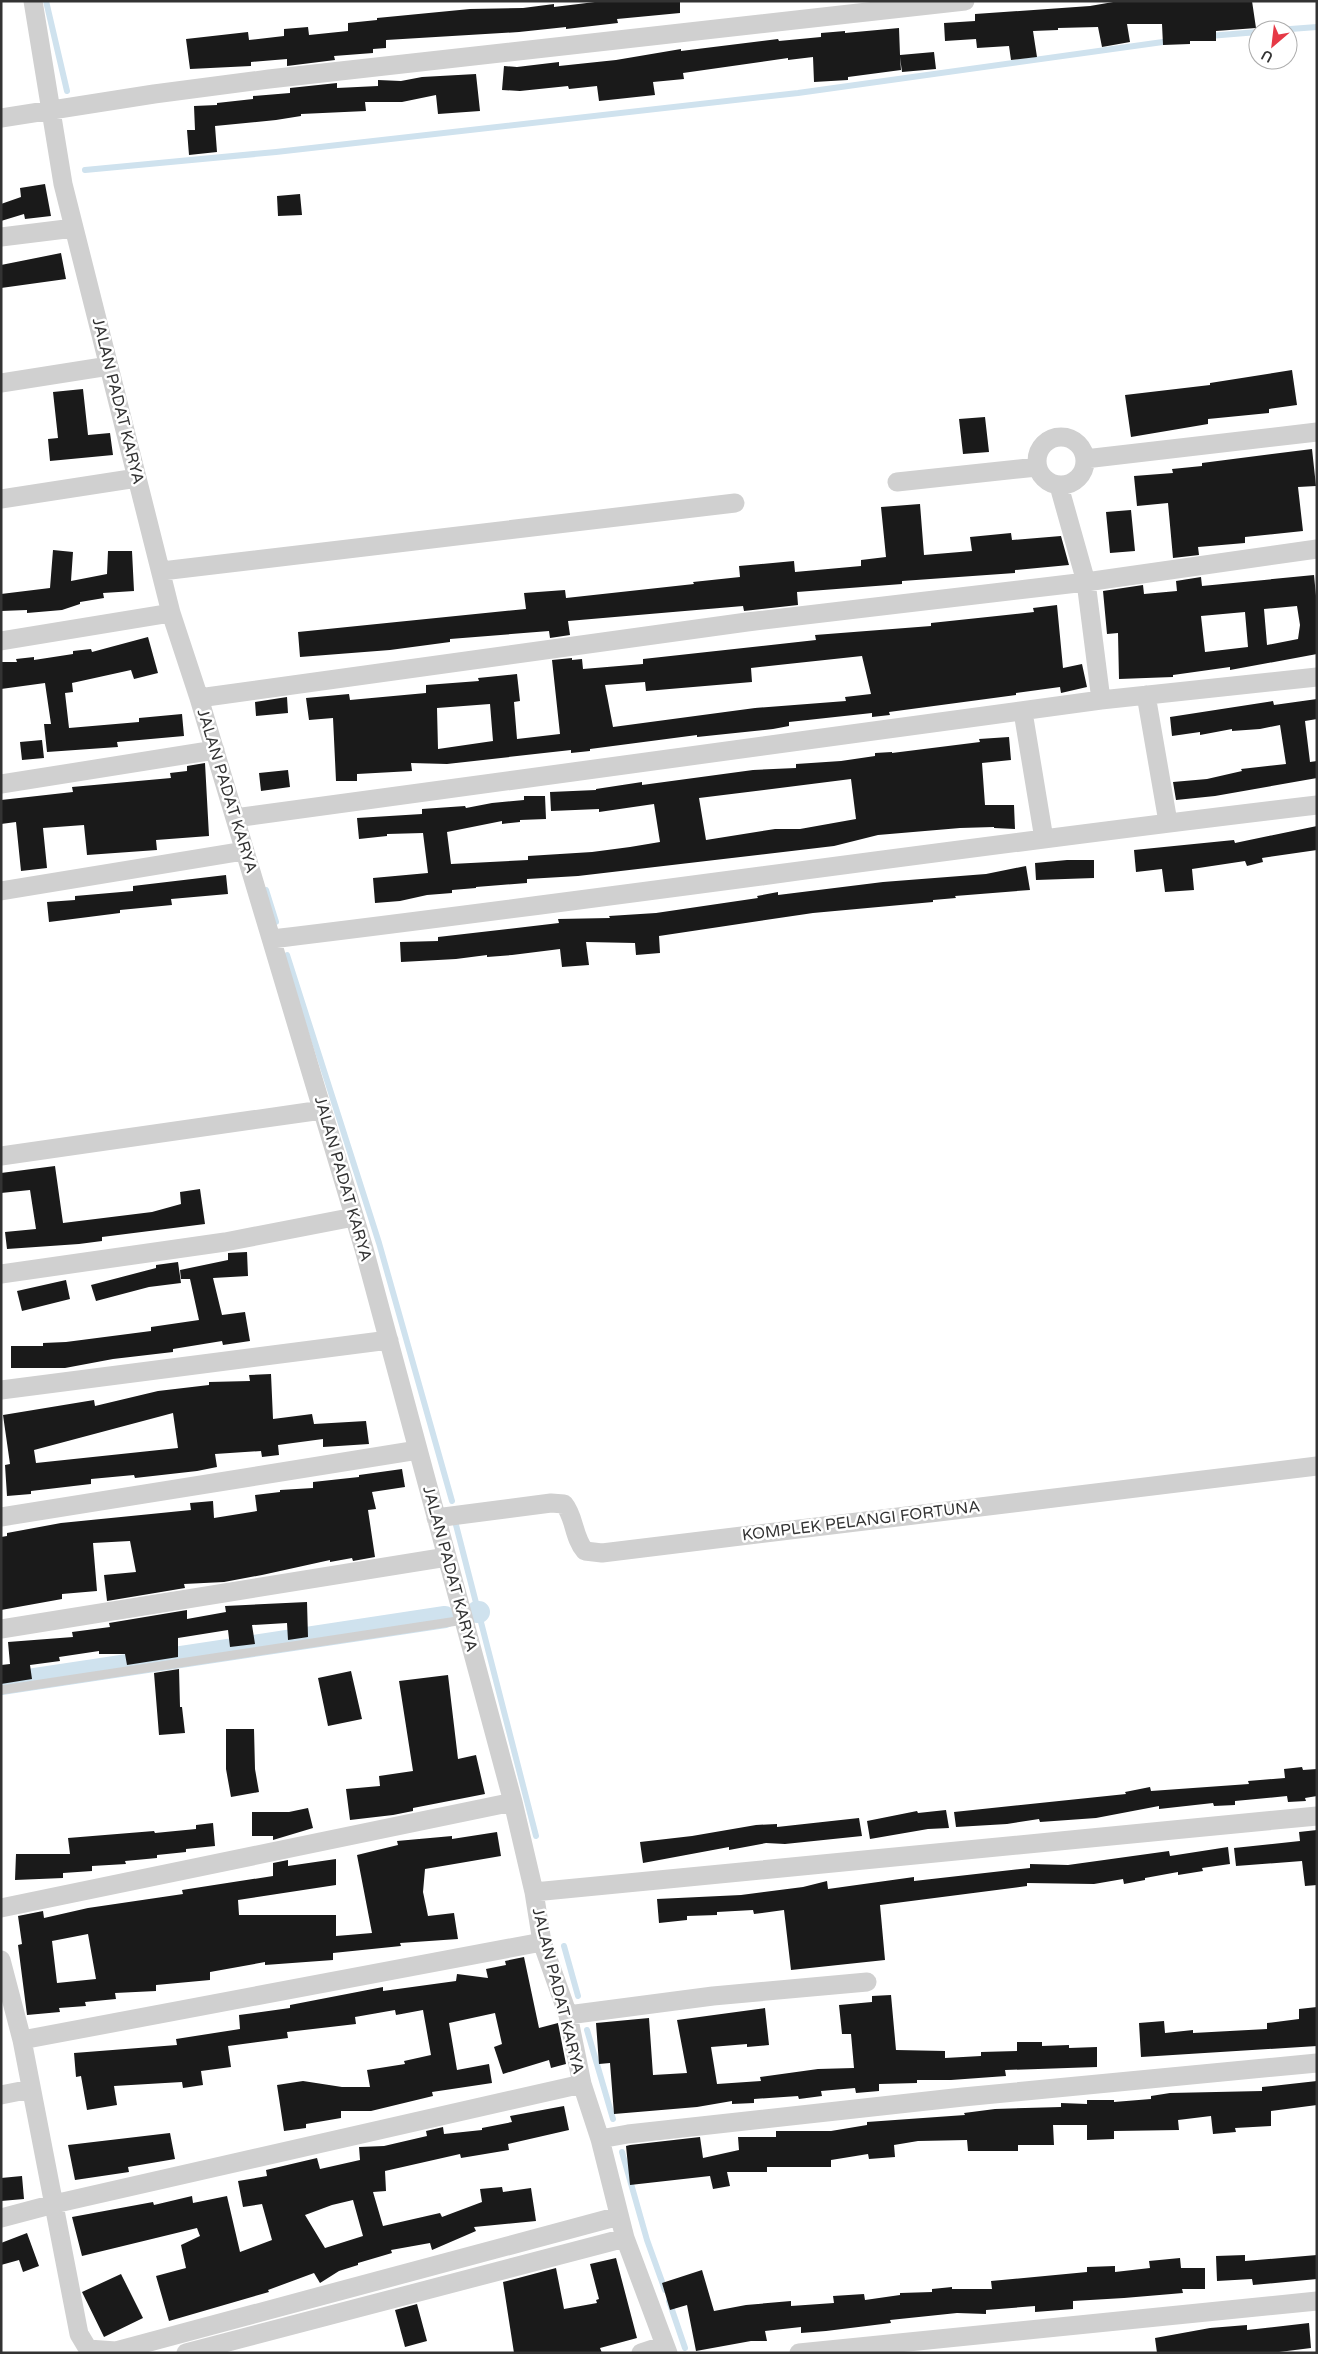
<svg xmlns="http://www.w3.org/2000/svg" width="1318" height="2354" viewBox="0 0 1318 2354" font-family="'Varela Round',sans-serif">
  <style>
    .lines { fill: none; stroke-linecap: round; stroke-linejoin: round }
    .stream { stroke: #cfe2ee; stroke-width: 6 }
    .canal { stroke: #cfe2ee; stroke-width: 22 }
    .building { fill: #1a1a1a; fill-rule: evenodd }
    .service { stroke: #d0d0d0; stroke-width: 9 }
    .minor { stroke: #d0d0d0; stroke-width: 19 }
    .labels { text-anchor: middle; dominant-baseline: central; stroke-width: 5; stroke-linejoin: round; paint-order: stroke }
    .street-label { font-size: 16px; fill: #333; stroke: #fff }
  </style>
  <rect width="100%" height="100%" fill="#fff"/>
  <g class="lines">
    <path class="stream" d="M46,1L67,91
      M1277,30L1317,27
      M1209,36L1258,32
      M85,170L276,152L798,93L1170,41
      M266,890L276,922
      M287,955L379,1243L452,1501
      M456,1525L536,1836
      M564,1946L578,1996
      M587,2030L613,2119
      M622,2152L647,2240L665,2290
      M669,2301L685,2348"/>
    <path class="canal" d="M477,1612H479
      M1,1684L445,1617"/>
  </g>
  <path class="building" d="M603,1H680V13L617,19L618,23L566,29V27L519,32L386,40V48L373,49V53L334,56L335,60L287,66V59L251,62V66L190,69L186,39L248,32L249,40L284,36V29L308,27L309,35L348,31V23L377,20V18L470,9L523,8L554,4V7Z
    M1119,1H1252L1256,28L1216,31V41H1190V44L1163,45L1162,24H1127L1130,42L1102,47L1098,27L1058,28V30L1033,31L1037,57L1011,60L1009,46L977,48L976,39L945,41L944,23L975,21V14L1090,6Z
    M899,28L900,55L934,52L936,69L902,72L900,57L901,70L848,77V80L814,82L813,57L788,60V58L683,73L684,79L653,82L655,95L599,101L597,86L569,89L568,86L520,91L502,90L504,66L517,67L559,62V66L616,60L681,49V51L778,39L779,41L821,37V33L845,31V33Z
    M476,74L480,111L438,114L436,95L402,102H365L366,111L301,114V116L276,120L215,126L217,152L189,155L187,130H195L194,106L217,105V103L253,99V96L290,93V88L337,83V88L378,86V80L401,81L422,77Z
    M45,184L51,216L25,219L24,214L1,221V204L21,197L20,188Z
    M300,194L302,215L278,216L277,196Z
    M61,253L66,279L1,288V265Z
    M1292,370L1297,405L1269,409V413L1208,419V424L1131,437L1125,395L1210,385V383Z
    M83,389L88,435L110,433L113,455L50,461L48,439L58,438L53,392Z
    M985,417L989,452L963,454L959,419Z
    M1312,449L1316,486L1298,487L1303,531L1245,537V543L1198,547L1199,555L1173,558L1168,503L1137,506L1134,476L1173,473L1172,469L1202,466V463Z
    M920,504L924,555L972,551L970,537L1011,533L1012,540L1061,536L1069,565L1015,570V573L902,581V584L797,592L798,605L744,611L743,606L568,621L570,635L550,638L549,631L450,639V642L390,650L300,657L298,632L526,609L524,593L565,590L566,598L694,584L693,582L740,577L739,566L794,561L795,572L861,566V560L886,557L881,507Z
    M1131,510L1135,551L1110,553L1106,512Z
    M53,550L73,552L71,581L107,574L108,551H132L134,591L103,593L104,598L80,602V604L62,610L27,613V610L1,611V594L50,588Z
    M1314,575L1317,606V654L1230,670V667L1173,675V677L1119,679L1118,633L1107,634L1103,591L1143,585L1144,594L1177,591L1176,581L1201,577L1202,586ZM1297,606L1300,625L1298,639L1267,645L1264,609ZM1245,612L1248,647L1205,652L1201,616Z
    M1057,605L1063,668L1082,664L1087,687L1061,693L1060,687L1016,693V695L889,712L890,715L872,717V713L789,722V726L773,729L697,737V735L590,749V751L571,753V750L447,764L411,763L412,771L357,774V781H336L333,718L309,720L306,698L349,694L350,700L426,693V685L479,681L478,678L517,674L520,701L514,702L517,739L560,734L552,660L572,658V660L582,659L583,669L643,664V659L816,640L815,635L931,626V623L1034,612L1033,608ZM862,656L871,694L845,697L846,701L755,708L613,727L605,685L645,682L646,691L752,682L751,668ZM490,704L493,741L438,749L437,708Z
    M148,637L158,673L134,679L131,670L72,683L73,692L65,693L69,728L139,722V718L182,714L184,736L117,742L118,747L47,752L44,724H51L45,683L1,689V662H17L16,659L34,657V660L73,654V651L91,649L92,652Z
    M287,697L288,713L256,716L255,702Z
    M1317,699V719L1305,721L1310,762L1317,761V778L1215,796L1176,800L1173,782L1207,779L1242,771L1241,769L1286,764L1280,725L1260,729L1232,731V729L1200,735V732L1172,736L1170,717L1273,701L1274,705Z
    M1009,737L1011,760L982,763L985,805H1014L1015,829L994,828V827L960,828L878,835L834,846L578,876L527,879V883L476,887V888L452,890V893L427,895L400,901L375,903L373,878L428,873L423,833L387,834V836L359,839L357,818L422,814V809L465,806L466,808L492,803L524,800V796H545L546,819L520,820V822L502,824V821L447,832L451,864L528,860V856L592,852L630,847L660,842L654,804L599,812V809L551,811L550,792L596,790V789L642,782V785L753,770L796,768V764L841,761L875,756V753L892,752V753L980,742L979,739ZM851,779L856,819L800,829H775L706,840L699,798Z
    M42,740L44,758L22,760L20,742Z
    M205,763L209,836L156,840L157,850L87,855L84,825L43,828L47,868L21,871L16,822L1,824V800L73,792L72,787L171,778L170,773L187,771V766Z
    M288,770L290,787L261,791L259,773Z
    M1317,826V850L1262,858L1263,862L1247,866L1245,861L1192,869L1194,890L1165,892L1162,869L1136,872L1134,850L1234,840L1235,843Z
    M1067,860H1094V878L1036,880L1035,863Z
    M1026,866L1030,890L955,896L956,898L933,900V902L813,913L659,936L660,953L636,955L635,943L586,942L589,965L562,967L560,949L512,955L487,957V955L456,959L401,962L400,942L438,941V937L559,923L558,919L610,918L609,916L656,913L758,898L757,896L778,892V895L883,882L986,874Z
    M226,875L228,894L171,899L172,905L120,910V913L49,922L47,902L75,900V896L133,891V886Z
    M55,1166L63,1223L152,1212L181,1204L180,1192L200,1189L205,1224L102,1237V1241L79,1244L7,1249L5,1232L36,1229L30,1190L1,1193V1173Z
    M247,1252L248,1276L213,1278L222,1315L245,1312L250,1341L223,1345L222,1341L173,1349V1352L113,1359L65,1368H11V1346H43V1343L66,1342L151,1331V1327L199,1320L190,1279H181L180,1270L228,1260V1253Z
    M178,1262L181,1283L149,1287L96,1301L91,1285L156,1268V1265Z
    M66,1280L70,1299L22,1311L17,1291Z
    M271,1374L273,1419L312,1414L314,1424L366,1421L369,1444L323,1447V1439L278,1445L279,1455L262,1457L261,1451L215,1454L217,1467L197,1471L135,1478L134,1475L91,1479V1484L31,1491V1494L7,1496L5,1465L10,1464L3,1415L94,1400L95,1406L158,1391L209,1385V1382L250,1381L249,1375ZM173,1413L178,1448L36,1463L34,1450Z
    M402,1469L405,1487L372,1492L376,1509L368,1510L375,1557L353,1561L352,1558L330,1562V1560L262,1575L224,1582L184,1584L185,1588L107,1601L104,1575L136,1572L130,1541L93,1543L97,1591L62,1594V1599L1,1610V1537L7,1536V1533L61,1523L191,1510L190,1503L213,1501L214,1518L257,1511L255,1495L280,1492V1490L313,1488V1482L359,1477V1475Z
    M307,1602L308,1637L288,1640L287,1623L252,1625L255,1644L230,1647L228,1630L178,1638V1657L127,1665L125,1654H99V1651L59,1657L60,1661L30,1665L32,1679L1,1684V1665L10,1664L8,1642L73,1637L72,1632L110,1627L109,1623L187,1610V1619L226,1612L225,1606Z
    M179,1669L180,1707H182L185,1733L159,1735L154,1673Z
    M351,1671L362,1719L328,1726L318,1678Z
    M448,1675L458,1759L476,1755L485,1794L413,1808V1811L393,1815L350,1820L346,1789L380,1786L379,1776L413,1771L399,1681Z
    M226,1729H254L255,1769L259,1792L231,1797L226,1769Z
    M1302,1767L1303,1770L1317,1769V1796L1305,1798L1306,1801L1288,1802L1287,1796L1235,1801V1805L1214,1806L1213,1803L1159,1809V1806L1096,1818L1040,1822L1039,1819L1007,1824L956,1827L954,1812L1126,1794L1125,1792L1150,1787L1151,1791L1249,1784L1248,1781L1285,1778L1284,1769Z
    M308,1808L313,1828L273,1840V1836H252V1812H289Z
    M946,1810L949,1828L928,1829L870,1839L867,1821L917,1811L918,1813Z
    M859,1818L862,1836L785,1844L766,1843L729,1850V1847L643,1863L640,1842L692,1836L756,1825L777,1824V1827Z
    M213,1823L215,1846L186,1849V1852L157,1855V1858L125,1861L126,1864L92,1866V1871L63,1873V1878L15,1880L16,1854H70L68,1838L154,1831L155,1833L196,1829V1825Z
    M1317,1830V1885L1305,1886L1302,1861L1236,1866L1234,1848L1300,1841L1299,1832Z
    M497,1832L501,1856L425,1869L423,1892L428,1916L454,1913L458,1939L400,1943L401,1946L333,1953V1960L265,1965V1962L210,1972V1980L156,1985V1991L115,1993L116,1999L85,2002L86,2006L59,2008L60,2012L27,2015L18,1945L22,1944L18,1916L43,1911L44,1918L88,1908L183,1894L182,1890L273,1876V1863L288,1860V1866L336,1859V1885L238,1900L239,1915H336V1936L372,1933L357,1855L398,1845L397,1841L452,1836V1839ZM88,1934L96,1979L57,1983L52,1941Z
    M1228,1847L1230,1864L1202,1868L1203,1871L1178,1875V1872L1145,1878V1880L1124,1884L1123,1879L1094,1884L1027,1883V1886L880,1905L885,1960L791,1970L784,1910L754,1914L753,1910L717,1912V1915L687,1916V1920L659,1923L657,1899L741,1895L803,1887L827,1881L828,1889L914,1877V1881L1030,1868V1864L1068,1865L1169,1851L1170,1856Z
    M524,1957L539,2028L558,2023L566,2064L551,2068L549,2060L503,2074L494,2047L502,2044L495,2013L449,2023L457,2070L489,2064L492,2083L432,2092L433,2096L371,2111H341V2118L306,2124V2128L284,2131L277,2085L303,2081L342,2087H370L367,2070L405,2064L404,2061L431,2055L423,2010L396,2015L395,2010L355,2017L356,2024L287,2032L288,2038L228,2046L231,2067L201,2071L203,2085L183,2088L182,2082L114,2086L117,2105L87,2110L81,2076L76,2077L74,2053L177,2045L176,2039L240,2029L239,2015L290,2008V2005L383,1987V1991L456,1981L457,1974L488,1978L486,1969L506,1965L505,1961Z
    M891,1995L896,2050L945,2051V2058L981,2056V2052L1017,2051V2042H1042V2046L1069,2045V2048L1097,2047V2067L1005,2070L1006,2076L951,2080H917V2083L879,2084V2091L856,2093L855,2088L821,2091L822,2096L799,2099L798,2096L754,2099V2103L732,2104V2101L697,2107L614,2114L610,2063L599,2064L596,2023L649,2018L653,2075L687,2073L677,2020L765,2008L769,2045L747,2047V2044L711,2047L717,2084L761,2081L760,2077L818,2069L854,2068L851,2034H842L839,2005L872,2002V1996Z
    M1317,2007V2046L1141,2057L1139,2023L1164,2021L1165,2033L1193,2030V2033L1267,2029V2023L1299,2019V2009Z
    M1317,2081V2105L1271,2111V2126L1235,2128L1236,2132L1213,2134L1211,2116L1178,2120L1179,2130L1114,2131V2139L1087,2140V2125H1053L1054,2145H1018V2151H968L967,2140L918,2141L894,2145L895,2157L869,2159L868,2154L831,2160V2167H767V2172H727L730,2186L713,2189L710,2176L630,2185L626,2146L630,2145L700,2137L703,2158L739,2150L738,2137H776V2131H831L867,2125V2122L965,2115L964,2113L995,2109L1061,2107V2103L1087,2104V2100H1114V2102L1151,2099V2096L1170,2093L1262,2091V2087Z
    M564,2106L569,2130L508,2144L509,2150L461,2158L460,2154L385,2171L386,2191L373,2192L383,2226L440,2213L442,2217L482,2202L480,2189L502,2187L503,2192L531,2188L536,2221L474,2227L476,2231L432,2250L430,2243L391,2250L392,2253L358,2263V2265L339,2271L320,2283L314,2273L268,2290L269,2292L169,2321L156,2276L186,2268L181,2245L200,2236L197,2228L82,2256L72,2217L153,2202L154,2205L192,2196L193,2203L227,2196L240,2252L272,2240L262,2204L243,2207L238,2181L267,2176L266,2170L317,2158L320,2169L360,2160L359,2147L384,2146L427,2136L426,2131L443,2127L444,2134L482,2130V2128L512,2122L510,2116ZM353,2200L363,2236L325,2248L305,2215L332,2205Z
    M170,2133L175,2159L128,2167L129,2172L75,2180L68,2145Z
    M22,2176L24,2199L1,2201V2178Z
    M27,2233L39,2266L23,2272L19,2260L1,2265V2243Z
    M1245,2255V2261L1317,2255V2279L1253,2285L1252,2279L1217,2281L1216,2256Z
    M616,2258L637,2338L600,2348L602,2353H514L503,2282L556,2268L564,2309L597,2303L596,2300L599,2299L590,2264Z
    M1180,2258L1181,2268H1205V2289H1182L1183,2293L1124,2298L1073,2301V2309L1035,2312V2306L986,2310V2314L957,2313L890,2320L891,2323L826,2331L801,2333V2327L765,2331L767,2341H751L696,2351L687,2305L670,2310L662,2283L702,2270L714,2311L746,2305L791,2301V2306L834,2303L833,2296L864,2294L865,2300L900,2295V2293L932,2292V2289L952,2287V2289H992L991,2281L1087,2272V2267L1115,2266V2272L1150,2268L1149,2261Z
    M121,2274L143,2318L104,2337L82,2292Z
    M417,2304L427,2341L405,2347L395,2310Z
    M1309,2323L1311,2348L1271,2353H1157L1155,2338L1210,2328L1247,2325V2330Z"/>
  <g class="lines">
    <path class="service" d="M1,1690L464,1620"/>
    <path class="minor" d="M33,1L63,184L171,613L199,698L364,1249L513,1802L534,1892L542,1942L568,2015L582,2084L600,2139L625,2238L668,2353
      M1,118L154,94L269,79L965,1
      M1,237L74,228
      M1,383L109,366
      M1037 461a24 24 0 1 1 48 0a24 24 0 1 1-48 0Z
      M1085,459L1317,432
      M897,482L1037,467
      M1059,486L1086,582L1101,700
      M1,499L137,478
      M162,571L735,503
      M1,641L171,613
      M1146,695L1168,822
      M199,698L747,622L1086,582L1317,549
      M1023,712L1044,839
      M1,784L215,750
      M235,818L1101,700L1317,677
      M1,891L244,851
      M272,939C620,897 968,846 1317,805
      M1,1156L322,1110
      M1,1274L225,1242L354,1217
      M1,1390L389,1340
      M1,1517L418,1450
      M436,1518L551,1503L564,1504C575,1517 573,1537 585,1551L602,1553L1317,1466
      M1,1629L447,1557
      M534,1892L1317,1816
      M1,1908L513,1802
      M1,1960L22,2040L79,2334L88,2349L116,2351L619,2216
      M568,2015L713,1996L867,1982
      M22,2040L542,1942
      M1,2095L31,2089
      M600,2139L628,2134L963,2097L1317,2063
      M1,2218L54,2204L582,2084
      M186,2353L625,2238
      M641,2353L665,2345
      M799,2353L1317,2301"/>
  </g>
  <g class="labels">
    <g class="street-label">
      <text transform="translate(118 401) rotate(76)">JALAN PADAT KARYA</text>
      <text transform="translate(227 791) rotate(73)">JALAN PADAT KARYA</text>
      <text transform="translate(343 1179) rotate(74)">JALAN PADAT KARYA</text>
      <text transform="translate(861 1521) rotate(-7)">KOMPLEK PELANGI FORTUNA</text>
      <text transform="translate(450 1569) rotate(75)">JALAN PADAT KARYA</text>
      <text transform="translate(558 1991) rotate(76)">JALAN PADAT KARYA</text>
    </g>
  </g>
  <rect width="1318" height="2354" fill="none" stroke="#333333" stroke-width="5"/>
  <g transform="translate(1273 45) rotate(208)"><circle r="24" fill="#ffffff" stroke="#adadad"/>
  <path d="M0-4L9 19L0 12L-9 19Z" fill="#e63946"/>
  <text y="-8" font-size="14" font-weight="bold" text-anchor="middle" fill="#333333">U</text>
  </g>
</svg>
